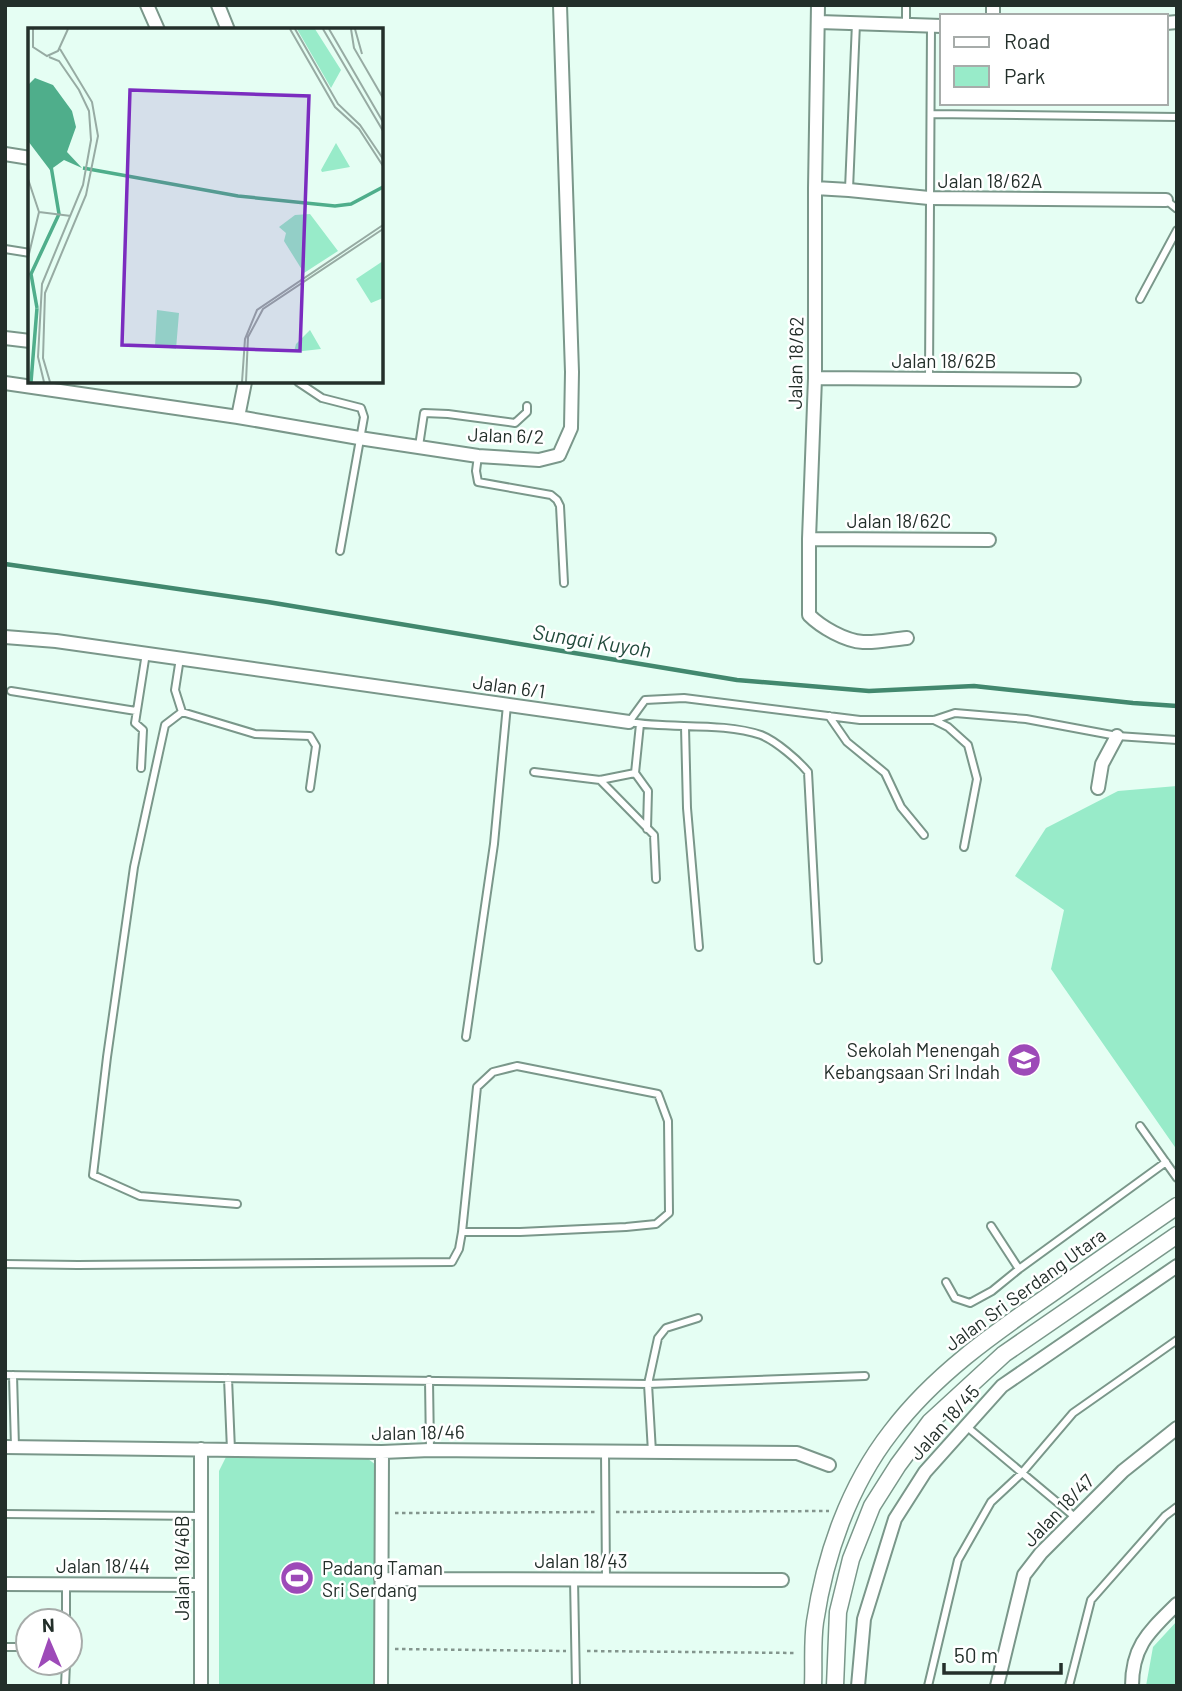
<svg xmlns="http://www.w3.org/2000/svg" width="1182" height="1691" viewBox="0 0 1182 1691" font-family="Barlow,sans-serif">
  <style>
    .green { fill: #98ebc9 }
    .lines { fill: none; stroke-linecap: round; stroke-linejoin: round }
    .stream { stroke: #42886e; stroke-width: 4.5 }
    .service-casing { stroke: #7a978a; stroke-width: 10 }
    .minor-casing { stroke: #7a978a; stroke-width: 16 }
    .tertiary-casing { stroke: #7a978a; stroke-width: 19 }
    .path { stroke: #83958d; stroke-width: 2.5; stroke-dasharray: 3.5 3.5; stroke-linecap: butt }
    .service { stroke: #fff; stroke-width: 6 }
    .minor { stroke: #fff; stroke-width: 12 }
    .tertiary { stroke: #fff; stroke-width: 16 }
    .labels { text-anchor: middle; dominant-baseline: central; stroke-width: 5; stroke-linejoin: round; paint-order: stroke }
    .street-label { font-size: 19px; fill: #232f2a; stroke: #fff }
    .poi-label { font-size: 19px; fill: #232f2a; stroke: #fff; text-anchor: end }
    .water-label { font-size: 21px; font-style: italic; fill: #214a3b; stroke: #fff }
    .inset-river { fill: none; stroke: #4fae8b; stroke-width: 3.5 }
    .inset-road { fill: none; stroke: #97aba3; stroke-width: 2 }
    .view { fill: #7b2cbf; fill-opacity: 0.15; stroke: #7b2cbf; stroke-width: 3.5 }
    .inset-edge { fill: none; stroke: #232f2a; stroke-width: 3.5 }
  </style>
  <rect width="100%" height="100%" fill="#e5fef3"/>
  <path class="green" d="M1177,786V1150L1051,969L1064,910L1015,876L1046,828L1118,791Z
    M227,1455H363L376,1465L375,1686H219V1471Z
    M1177,1621V1686H1146L1153,1647Z"/>
  <g class="lines">
    <path class="stream" d="M5,564L268,602L737,680L869,691L974,686L1133,703L1177,706"/>
    <g class="service-casing">
      <path id="service" d="M906,5V25
        M931,114L1177,117
        M849,189L856,23
        M1166,200L1177,209
        M5,249L30,253
        M1140,299L1177,230
        M929,379L931,26
        M298,382L322,398L361,408L364,417L340,551
        M419,446L424,413L448,414L515,423L527,412V406
        M478,456L476,471L478,482L551,495L557,500L560,506L564,583
        M180,658L175,690L182,712L255,734L310,736L316,746L310,788
        M11,691L136,711
        M182,712L165,725L134,867L107,1057L93,1175L140,1196L237,1204
        M829,716L847,742L885,773L901,807L924,835
        M934,720L948,727L968,745L977,779L964,847
        M685,727L687,808L699,947
        M141,768L143,730L135,723L146,653
        M534,772L600,780L635,773L640,724
        M635,773L648,791L647,829
        M600,780L654,835L656,879
        M818,960L808,772C798,760 776,741 761,735C722,722 670,729 629,722L645,700L684,698L860,720H934L955,713L1026,719L1117,736L1177,740
        M466,1037L494,844L507,705
        M517,1066L658,1094L668,1121L669,1213L656,1224L626,1227L520,1232H462L477,1087L493,1072Z
        M1140,1126L1177,1178
        M991,1226L1019,1269
        M5,1264L78,1265L452,1262L459,1249L462,1232
        M946,1282L955,1298L970,1303L992,1291L1019,1269L1166,1162
        M5,1375L648,1384L865,1376
        M13,1375L15,1447
        M228,1378L231,1450
        M429,1380L430,1450
        M966,1426L1076,1518
        M605,1452L606,1579
        M652,1452L648,1384L658,1338L666,1328L698,1318
        M5,1514L201,1516
        M574,1579L576,1686
        M66,1621V1584
        M5,1647H28
        M65,1686L66,1663
        M928,1686L958,1560L991,1502L1021,1474L1073,1413L1177,1340
        M1069,1686L1091,1600L1165,1516L1177,1507"/>
    </g>
    <g class="minor-casing">
      <path id="minor" d="M147,5L158,30
        M218,5L228,30
        M818,5L815,188V378L809,539V615C821,627 845,641 863,642C877,643 893,639 907,638
        M993,5V16
        M819,22L942,26
        M1166,23L1177,22
        M5,154L30,158
        M815,188L849,190L929,198L1166,200
        M5,338L30,341
        M815,378L1074,380
        M5,383L238,417L359,438L478,456L539,460L559,455L571,428L572,372L560,5
        M238,417L245,382
        M809,539L989,540
        M5,637L56,641L629,722
        M1098,788L1102,764L1117,736
        M5,1447L382,1452L430,1450L797,1453L829,1465
        M201,1449V1686
        M381,1579L782,1580
        M5,1584L201,1585
        M381,1686L382,1452
        M858,1686L864,1619L895,1519L925,1472L1002,1386L1177,1266
        M997,1686L1024,1575L1041,1553L1123,1471L1177,1428
        M1132,1686C1132,1645 1150,1631 1177,1604"/>
    </g>
    <g class="tertiary-casing">
      <path id="tertiary" d="M813,1686C814,1665 812,1643 815,1622C825,1555 849,1486 891,1432C934,1375 993,1334 1051,1294C1093,1264 1135,1235 1177,1206
        M835,1686L838,1612L851,1559L872,1506L898,1465L930,1422L1004,1354L1177,1235"/>
    </g>
    <path class="path" d="M616,1512L829,1511
      M395,1513L595,1512
      M395,1649L566,1651
      M587,1651L797,1653"/>
    <use href="#service" class="service"/>
    <use href="#minor" class="minor"/>
    <use href="#tertiary" class="tertiary"/>
  </g>
  <defs>
    <g id="school-disc" transform="scale(1.75)"><circle r="9.5" fill="#9d4ab8" stroke="#fff"/><path d="M0-5L7-2L0 1L-7-2ZM-4 1L0 2.5L4 1V4Q0 6-4 4Z" fill="#fff"/></g>
    <g id="stadium-disc" transform="scale(1.75)"><circle r="9.5" fill="#9d4ab8" stroke="#fff"/><path d="M0-5a6.5 5 0 1 0 0 10a6.5 5 0 1 0 0-10ZM-3.5-1.8h7v3.6h-7Z" fill="#fff"/></g>
  </defs>
  <g fill-rule="evenodd">
    <use href="#school-disc" x="1024" y="1060"/>
    <use href="#stadium-disc" x="297" y="1578"/>
  </g>
  <g class="labels">
    <g class="street-label">
      <text x="990" y="180">Jalan 18/62A</text>
      <text x="944" y="360">Jalan 18/62B</text>
      <text transform="translate(795 363) rotate(-89)">Jalan 18/62</text>
      <text transform="translate(506 435) rotate(2)">Jalan 6/2</text>
      <text x="899" y="520">Jalan 18/62C</text>
      <text transform="translate(509 686) rotate(8)">Jalan 6/1</text>
      <text transform="translate(1025 1289) rotate(-36)">Jalan Sri Serdang Utara</text>
      <text transform="translate(944 1422) rotate(-48)">Jalan 18/45</text>
      <text transform="translate(418 1432) rotate(-1)">Jalan 18/46</text>
      <text transform="translate(1058 1510) rotate(-46)">Jalan 18/47</text>
      <text x="581" y="1560">Jalan 18/43</text>
      <text x="103" y="1565">Jalan 18/44</text>
      <text transform="translate(181 1568) rotate(-90)">Jalan 18/46B</text>
    </g>
    <g class="poi-label">
      <text x="1000" y="1049">Sekolah Menengah<tspan x="1000" dy="22">Kebangsaan Sri Indah</tspan></text>
      <text x="322" y="1567" text-anchor="start">Padang Taman<tspan x="322" dy="22">Sri Serdang</tspan></text>
    </g>
    <g class="water-label">
      <text transform="translate(592 640) rotate(9)">Sungai Kuyoh</text>
    </g>
  </g>
  <g transform="translate(28 28)">
    <rect width="355" height="355" fill="#e5fef3"/>
    <path d="M269,1H287L313,42L303,60ZM308,115L322,139L294,144L293,142ZM282,186L310,223L276,245L256,213L258,205L251,199L267,187ZM355,233V270L343,275L328,251ZM129,282L151,285L148,321L127,318ZM282,302L293,321L266,324L268,316Z" fill="#98ebc9"/>
    <path d="M7,50L25,57L44,83L48,99L39,124L54,140L36,132L22,142L0,113V57Z" fill="#4fae8b"/>
    <path class="inset-river" d="M55,140L210,168L307,178L323,176L355,159M9,280L3,246L31,186L23,138M3,354L9,280"/>
    <path class="inset-road" d="M5,1V19L19,28L30,23L40,1M262,1L307,79L331,101L355,138M267,1L310,76L332,97L355,131M295,1L355,103M301,1L355,94M323,1L326,20L355,70M327,1L334,26M0,151L11,184L0,230M11,184L43,188M16,354L10,329L14,256L55,157L63,112L61,83L51,62L31,33L21,29M22,354L15,330L17,265L58,167L70,108L64,74L32,21M214,354L217,311L229,282L355,197M218,354L220,309L235,281L355,201"/>
    <path class="view" d="M102,62L281,68L272,323L94,317Z"/>
    <rect width="355" height="355" class="inset-edge"/>
  </g>
  <rect width="1182" height="1691" fill="none" stroke="#232f2a" stroke-width="14"/>
  <rect x="940" y="14" width="228" height="91" fill="#ffffff" stroke="#a7acaa" stroke-width="2"/>
  <rect x="954" y="37" width="35" height="10" fill="#ffffff" stroke="#a7acaa" stroke-width="2"/>
  <text x="1004" y="49" font-size="21" fill="#232f2a">Road</text>
  <rect x="954" y="66" width="35" height="21" fill="#98ebc9" stroke="#a7acaa" stroke-width="2"/>
  <text x="1004" y="84" font-size="21" fill="#232f2a">Park</text>
  <g transform="translate(49 1642) rotate(358)"><circle r="33" fill="#ffffff" stroke="#a7acaa" stroke-width="2"/>
  <path d="M0-5L12 26L0 18L-12 26Z" fill="#9d4ab8"/>
  <text y="-10" font-size="19" font-weight="bold" text-anchor="middle" fill="#232f2a">N</text>
  </g>
  <path d="M944 1663v10h117v-10" fill="none" stroke="#232f2a" stroke-width="3.5"/>
  <text x="954" y="1663" font-size="21" fill="#232f2a" stroke="#ffffff" stroke-width="5" paint-order="stroke">50 m</text>
</svg>
